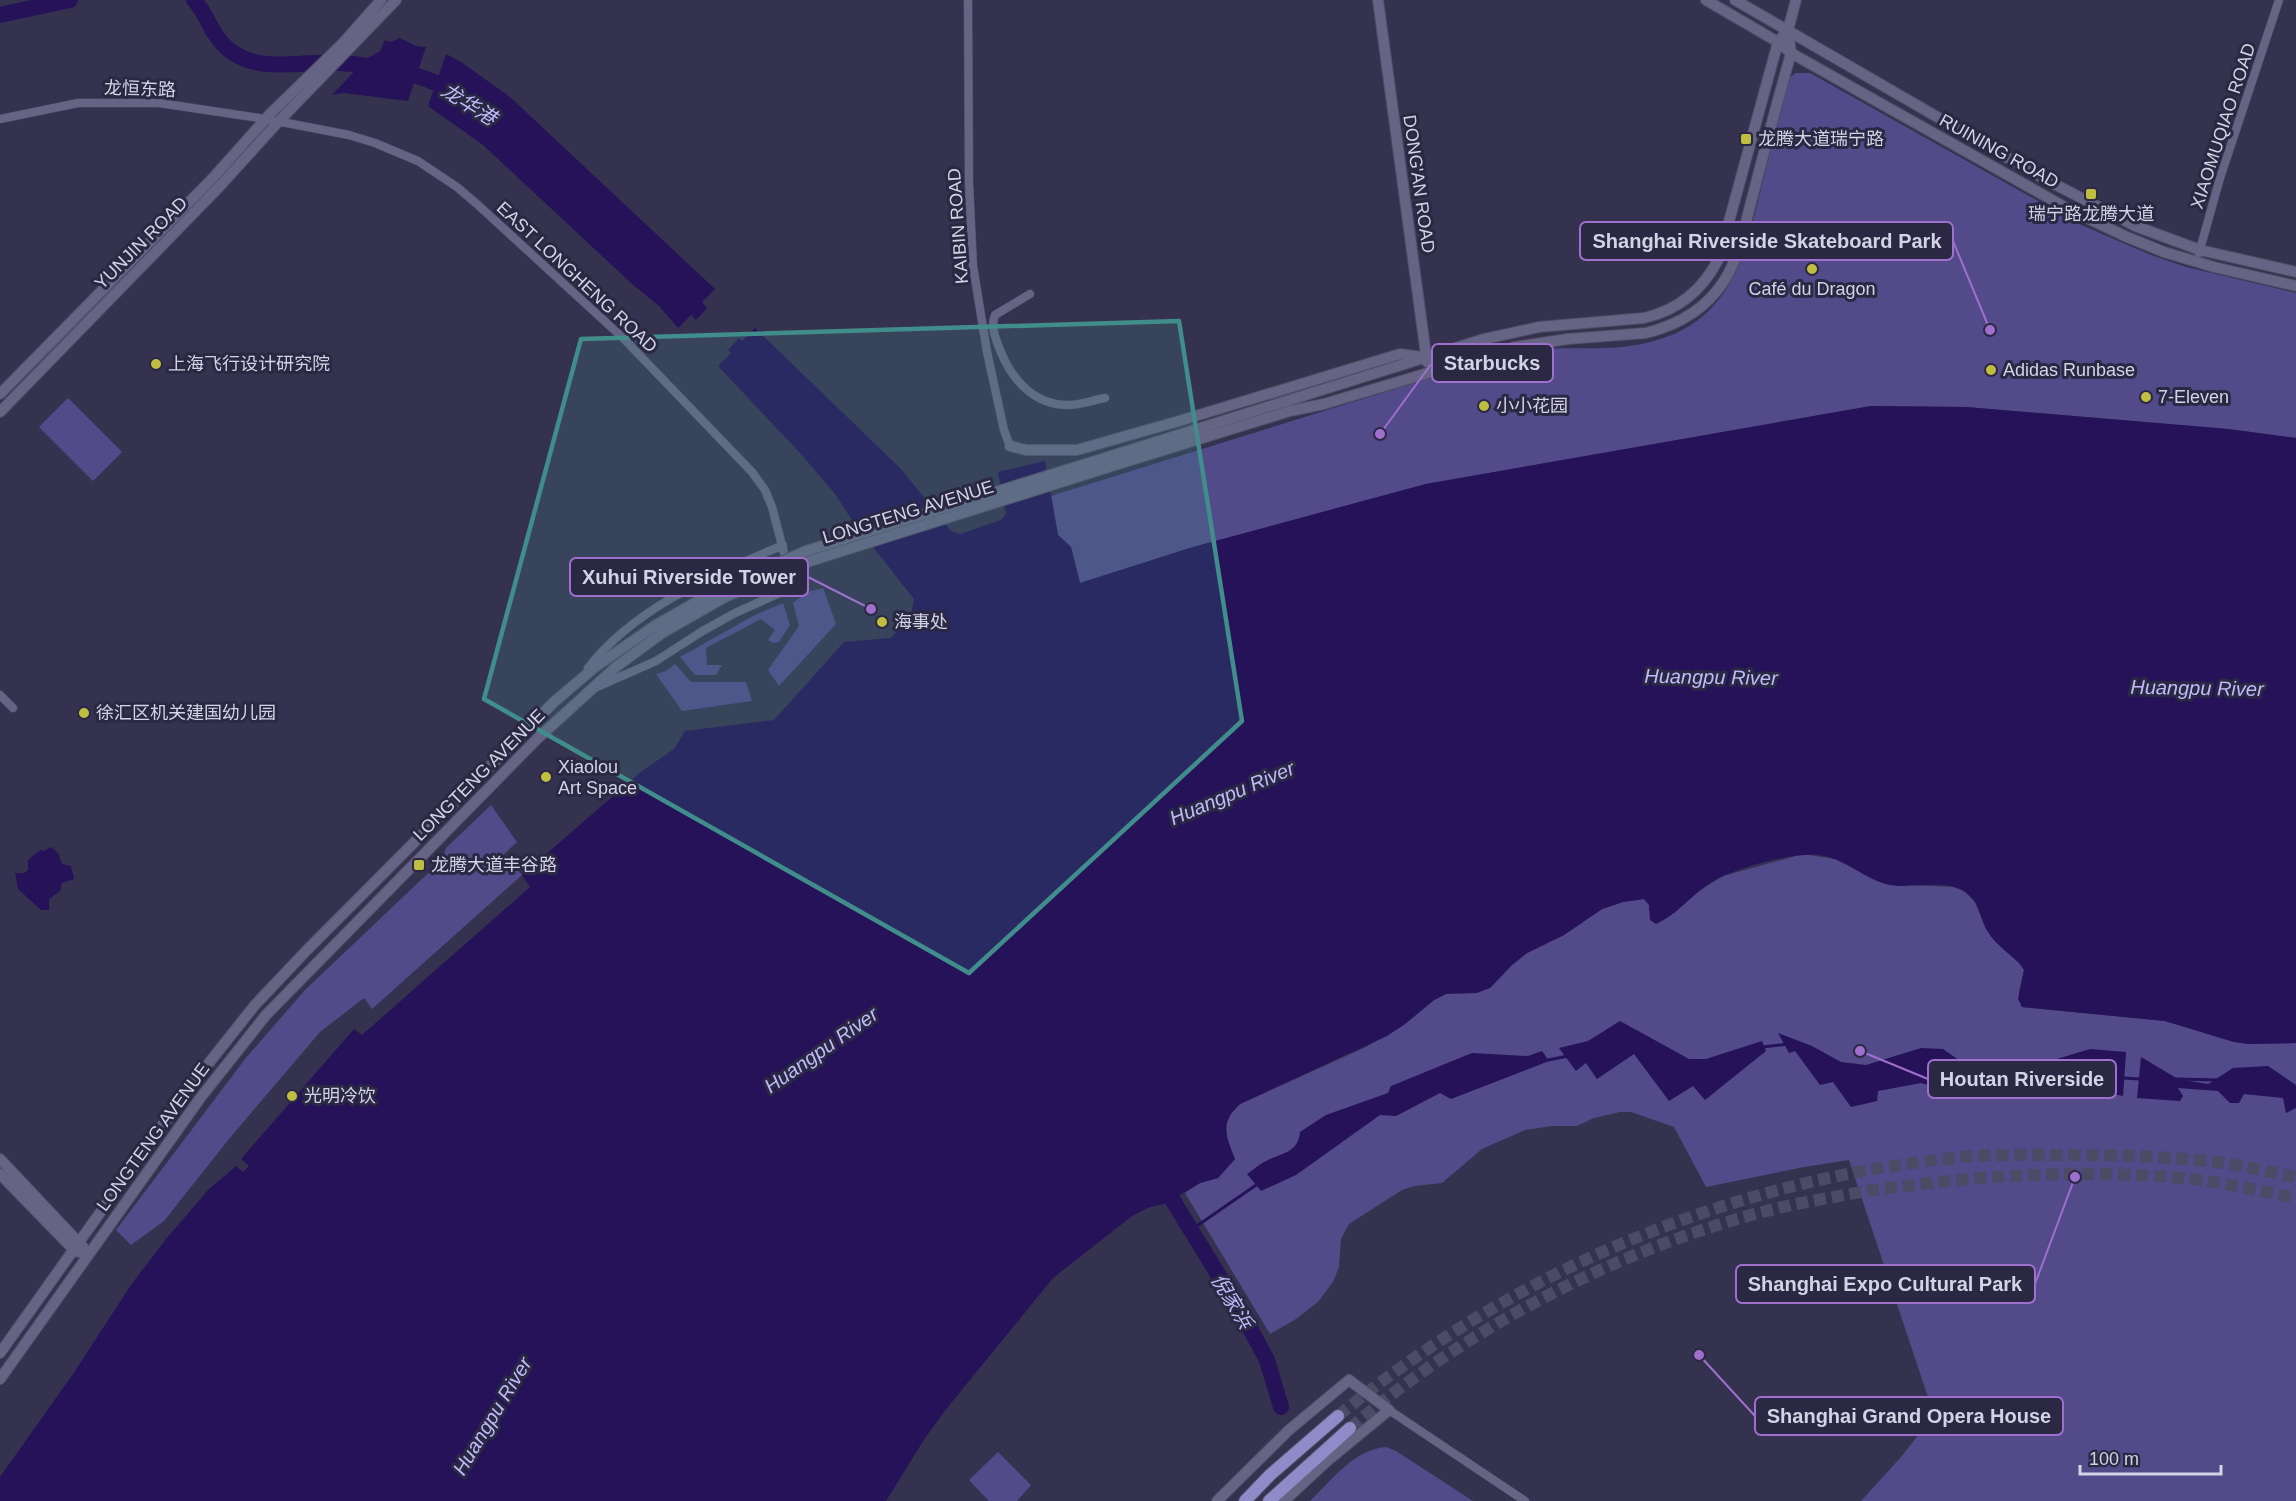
<svg xmlns="http://www.w3.org/2000/svg" width="2296" height="1501" viewBox="0 0 2296 1501" font-family="Helvetica,'Noto Sans SC',sans-serif">
  <style>
    .green { fill: #524a89 }
    .water { fill: #251258 }
    .lines { fill: none; stroke-linecap: round; stroke-linejoin: round }
    .stream { stroke: #251258; stroke-width: 3 }
    .river { stroke: #251258; stroke-width: 16 }
    .primary-tunnel { stroke: #4d4a66; stroke-width: 12; stroke-dasharray: 12 6; stroke-linecap: butt }
    .street-casing { stroke: #504d66; stroke-width: 9 }
    .secondary-casing { stroke: #504d66; stroke-width: 12 }
    .primary-casing { stroke: #504d66; stroke-width: 14 }
    .street { stroke: #666484; stroke-width: 8 }
    .secondary { stroke: #666484; stroke-width: 10 }
    .primary { stroke: #8f8ac8; stroke-width: 12 }
    .secondary-bridge-casing { stroke: #504d66; stroke-width: 12; stroke-linecap: butt }
    .secondary-bridge { stroke: #666484; stroke-width: 10 }
    .marked { fill: #408d8c; fill-opacity: 0.2; stroke: #408d8c; stroke-width: 4.5; stroke-linejoin: round }
    .poi-dot { fill: #bfbe41; stroke: #2b2844; stroke-width: 2 }
    .labels { text-anchor: middle; dominant-baseline: central; stroke-width: 6; stroke-linejoin: round; paint-order: stroke }
    .street-label { font-size: 18px; fill: #d4d3e5; stroke: #2b2844 }
    .poi-label { font-size: 18px; fill: #d4d3e5; stroke: #2b2844; text-anchor: start }
    .water-label { font-size: 20px; font-style: italic; fill: #bfbbfa; stroke: #2b2844 }
    .leader { fill: none; stroke: #9f6fce; stroke-width: 2 }
    .callout-dot { fill: #9f6fce; stroke: #2b2844; stroke-width: 2 }
    .callout { fill: #2b2844; stroke: #9f6fce; stroke-width: 2 }
    .callout-label { font-size: 20px; text-anchor: middle; font-weight: bold; fill: #d4d3e5 }
  </style>
  <rect width="100%" height="100%" fill="#35324f"/>
  <path class="green" d="M1796,73H1810L2079,224L2151,255L2186,267L2296,293V438L2228,429L1966,407L1871,406L1426,484L1193,547L1080,583L1071,547L1058,535L1051,496L1501,356C1515,354 1531,349 1546,349C1578,347 1614,351 1646,343C1729,324 1743,262 1761,189C1769,155 1777,121 1786,87L1789,78Z
    M68,398L122,452L93,481L39,427Z
    M823,588L836,624L779,686L768,670L799,626L793,603L807,592Z
    M783,603L790,625L779,642L773,643L768,640L775,630L761,619L706,648L707,665H722L716,675H695L680,657L753,616Z
    M675,664L691,682H746L752,701L682,711L656,674L666,671Z
    M491,805L517,842L503,855L522,875L372,1009L364,998L320,1032L229,1139L164,1221L131,1245L116,1230L245,1059L305,990L442,860L446,848Z
    M1803,854L1841,860L1876,880L1888,884L1953,887L1964,891L1975,902L1987,931L2020,964L2024,970L2019,992L2022,1007L2165,1021L2234,1042L2249,1044L2296,1043V1501H1861L1901,1457L1934,1415L1849,1160L1804,1167L1706,1187L1674,1127L1631,1112H1620L1594,1118L1577,1126H1552L1525,1130L1482,1149L1442,1183L1414,1186L1402,1190L1349,1224L1341,1239L1339,1267L1333,1282L1318,1302L1296,1319L1270,1334L1185,1193L1200,1183L1218,1178L1235,1159C1226,1136 1219,1123 1240,1104L1366,1047L1405,1024L1434,1000L1446,994L1490,988L1512,965L1527,953L1564,935L1602,909L1623,902L1644,899L1649,905V911L1674,913L1693,895L1723,876Z
    M1386,1447L1396,1451L1473,1501H1310C1333,1479 1353,1450 1386,1447Z
    M998,1452L1031,1485L1017,1501H989L969,1480Z"/>
  <path class="water" d="M400,38L416,46L426,47L408,101L344,93L332,95L366,59L380,51L385,40L391,42Z
    M446,54L461,62L510,97L715,289L702,302L707,308L696,320L691,315L678,328L659,306L631,283L483,145L428,106Z
    M755,328L901,469L951,531L960,534L1001,520L1006,514L998,472L1045,461L1058,535L1071,547L1080,583L1193,547L1426,484L1871,406L1966,407L2228,429L2296,438V1043L2249,1044L2234,1042L2165,1021L2022,1007L2018,999L2024,970L2020,964C2010,954 1995,944 1988,932C1981,922 1980,905 1970,896C1951,877 1915,889 1890,885C1866,880 1848,861 1824,856C1797,850 1729,869 1707,885C1689,898 1676,915 1656,924L1650,920L1649,905L1644,899L1623,902L1602,909L1564,935L1527,953L1512,965L1490,988L1477,993L1446,994L1434,1000L1405,1024L1387,1036L1240,1104C1219,1123 1226,1136 1235,1159L1218,1178L1200,1183L1165,1204L1150,1207L1132,1216L1053,1278L947,1408L925,1438L886,1501H0V1477L73,1374L131,1285L166,1239L208,1190L236,1166L243,1172L249,1166L241,1159L354,1029L362,1035L530,887L522,875L642,771L674,749L685,731L774,720L844,642L891,638L911,616L914,599L854,523L835,494L801,454L718,366L731,353L728,350L739,338L742,341Z
    M51,847L58,853L62,864L71,866L74,879L62,883L60,891L49,899V910H41L18,889L15,873H24L28,870V860L40,850L44,851Z
    M1620,1021L1689,1059H1706L1762,1041L1766,1051L1705,1100L1693,1086L1669,1101L1634,1054L1597,1079L1586,1063L1576,1071L1559,1048L1588,1041Z
    M1778,1033L1812,1046L1841,1062L1866,1065L1921,1048L1943,1049L1966,1065L1989,1074L2027,1068L2090,1049L2126,1052L2123,1096L2113,1094L2109,1084L2077,1087L2033,1099L1984,1094L1945,1098V1083L1928,1085L1921,1083L1878,1091L1877,1101L1851,1107L1833,1082L1820,1085L1795,1051L1789,1053Z
    M1542,1051L1549,1061L1451,1099L1440,1093L1396,1116L1380,1115L1296,1175L1261,1191L1247,1174C1254,1169 1261,1163 1268,1160C1282,1153 1298,1153 1300,1132L1326,1115L1388,1093L1391,1086L1472,1053L1528,1056Z
    M2141,1057L2178,1079L2208,1084L2233,1068L2268,1066L2296,1085V1108L2286,1113L2283,1098L2244,1094L2239,1103H2230L2218,1091L2178,1088L2183,1096L2180,1101L2137,1098Z"/>
  <g class="lines">
    <path class="stream" d="M1762,1047L1788,1044
      M1548,1060L1568,1056
      M2123,1078L2140,1079
      M2177,1079L2218,1080
      M1191,1230L1259,1183"/>
    <path class="river" d="M194,0C208,15 211,35 228,49C259,75 302,60 339,63C367,65 399,69 426,79C436,82 445,88 455,93
      M0,15L70,0
      M1172,1199L1241,1312L1267,1360L1281,1407"/>
    <path class="primary-tunnel" d="M1338,1416C1514,1270 1736,1178 1964,1157C1996,1154 2029,1155 2062,1155C2113,1155 2164,1156 2215,1162C2242,1165 2269,1172 2296,1177
      M1350,1428C1463,1332 1601,1258 1744,1217C1785,1205 1827,1198 1868,1191C1969,1176 2069,1170 2171,1177C2213,1180 2255,1190 2296,1198"/>
    <g class="street-casing">
      <path id="street" d="M968,0L969,184L973,266L987,352L1004,430L1010,446
        M0,119L78,103H159L266,119L349,135L375,143L418,161L457,187L478,205L623,338L752,472L765,490L772,507L793,587L735,613L701,632L656,661L597,687
        M2199,253L2220,178L2279,0
        M1030,294L995,315C990,327 996,339 1000,350C1012,380 1034,405 1068,405C1080,405 1093,400 1105,398
        M588,668C635,607 714,575 783,545
        M0,695L13,708
        M1389,1410L1525,1501"/>
    </g>
    <g class="secondary-casing">
      <path id="secondary" d="M1378,0L1427,362
        M1706,0L1778,42L1791,53L2070,210L2127,237L2164,252L2214,267L2296,286
        M1735,0L2041,177L2135,226L2200,250L2296,272
        M0,394L212,179L271,113L343,43L381,0
        M0,412L220,186L279,121L396,0
        M1010,446L1026,450H1077L1179,421L1400,354L1422,357
        M1108,457L1484,339L1539,327L1644,318C1679,310 1703,290 1719,258L1778,42L1788,30
        M1112,466L1290,411L1324,404L1515,347L1568,339L1646,333C1678,325 1706,309 1724,281C1740,256 1745,223 1753,195C1765,147 1778,100 1791,53L1788,30L1796,0
        M0,1159L83,1247
        M0,1174L74,1250L79,1252
        M0,1353L189,1088L255,1005L306,951L554,702L595,667L656,625
        M0,1379L201,1097L266,1015L538,738L616,667L662,633
        M1217,1501L1289,1430L1349,1380L1389,1410L1326,1462L1284,1501"/>
    </g>
    <g class="primary-casing">
      <path id="primary" d="M1245,1501L1270,1475L1338,1416
        M1269,1501L1350,1428"/>
    </g>
    <use href="#street" class="street"/>
    <use href="#secondary" class="secondary"/>
    <use href="#primary" class="primary"/>
    <g class="secondary-bridge-casing">
      <path id="secondary-bridge" d="M656,625L721,588L806,551L1108,457
        M662,633L725,597L810,561L1112,466"/>
    </g>
    <use href="#secondary-bridge" class="secondary-bridge"/>
  </g>
  <path class="marked" d="M1179,321L1242,721L969,973L484,699L581,339Z"/>
  <g class="poi-dot">
    <rect x="1740" y="133" width="12" height="12" rx="3"/>
    <rect x="2085" y="188" width="12" height="12" rx="3"/>
    <circle cx="1812" cy="269" r="6"/>
    <circle cx="156" cy="364" r="6"/>
    <circle cx="1991" cy="370" r="6"/>
    <circle cx="2146" cy="397" r="6"/>
    <circle cx="1484" cy="406" r="6"/>
    <circle cx="882" cy="622" r="6"/>
    <circle cx="84" cy="713" r="6"/>
    <circle cx="546" cy="777" r="6"/>
    <rect x="413" y="859" width="12" height="12" rx="3"/>
    <circle cx="292" cy="1096" r="6"/>
  </g>
  <g class="labels">
    <g class="street-label">
      <text transform="translate(140 89) rotate(2)">龙恒东路</text>
      <text transform="translate(2223 126) rotate(-72)">XIAOMUQIAO ROAD</text>
      <text transform="translate(1999 151) rotate(29)">RUINING ROAD</text>
      <text transform="translate(1419 184) rotate(82)">DONG'AN ROAD</text>
      <text transform="translate(958 226) rotate(-94)">KAIBIN ROAD</text>
      <text transform="translate(141 243) rotate(-45)">YUNJIN ROAD</text>
      <text transform="translate(577 277) rotate(43)">EAST LONGHENG ROAD</text>
      <text transform="translate(908 512) rotate(-17)">LONGTENG AVENUE</text>
      <text transform="translate(479 775) rotate(-45)">LONGTENG AVENUE</text>
      <text transform="translate(153 1137) rotate(-54)">LONGTENG AVENUE</text>
    </g>
    <g class="poi-label">
      <text x="1758" y="139">龙腾大道瑞宁路</text>
      <text x="2091" y="214" text-anchor="middle">瑞宁路龙腾大道</text>
      <text x="1812" y="289" text-anchor="middle">Café du Dragon</text>
      <text x="168" y="364">上海飞行设计研究院</text>
      <text x="2003" y="370">Adidas Runbase</text>
      <text x="2158" y="397">7-Eleven</text>
      <text x="1496" y="406">小小花园</text>
      <text x="894" y="622">海事处</text>
      <text x="96" y="713">徐汇区机关建国幼儿园</text>
      <text x="558" y="767">Xiaolou<tspan x="558" dy="21">Art Space</tspan></text>
      <text x="431" y="865">龙腾大道丰谷路</text>
      <text x="304" y="1096">光明冷饮</text>
    </g>
    <g class="water-label">
      <text transform="translate(469 104) rotate(32)">龙华港</text>
      <text transform="translate(1711 677) rotate(1)">Huangpu River</text>
      <text transform="translate(2197 688) rotate(1)">Huangpu River</text>
      <text transform="translate(1232 793) rotate(-23)">Huangpu River</text>
      <text transform="translate(821 1050) rotate(-35)">Huangpu River</text>
      <text transform="translate(1232 1301) rotate(59)">倪家浜</text>
      <text transform="translate(492 1416) rotate(-59)">Huangpu River</text>
    </g>
  </g>
  <path class="leader" d="M1990 330L1953 241M1380 434L1432 363M871 609L808 577M1860 1051L1928 1079M2075 1177L2035 1284M1699 1355L1755 1416"/>
  <g class="callout-dot">
    <circle cx="1990" cy="330" r="6"/>
    <circle cx="1380" cy="434" r="6"/>
    <circle cx="871" cy="609" r="6"/>
    <circle cx="1860" cy="1051" r="6"/>
    <circle cx="2075" cy="1177" r="6"/>
    <circle cx="1699" cy="1355" r="6"/>
  </g>
  <g class="callout">
    <rect x="1580" y="222" width="373" height="38" rx="6"/>
    <rect x="1432" y="344" width="121" height="38" rx="6"/>
    <rect x="570" y="558" width="238" height="38" rx="6"/>
    <rect x="1928" y="1060" width="188" height="38" rx="6"/>
    <rect x="1736" y="1265" width="299" height="38" rx="6"/>
    <rect x="1755" y="1397" width="308" height="38" rx="6"/>
  </g>
  <g class="callout-label">
    <text x="1767" y="248">Shanghai Riverside Skateboard Park</text>
    <text x="1492" y="370">Starbucks</text>
    <text x="689" y="584">Xuhui Riverside Tower</text>
    <text x="2022" y="1086">Houtan Riverside</text>
    <text x="1885" y="1291">Shanghai Expo Cultural Park</text>
    <text x="1909" y="1423">Shanghai Grand Opera House</text>
  </g>
  <path d="M2080 1465v9h141v-9" fill="none" stroke="#d4d3e5" stroke-width="3"/>
  <text x="2089" y="1465" font-size="18" fill="#d4d3e5" stroke="#2b2844" stroke-width="4.5" paint-order="stroke">100 m</text>
</svg>
